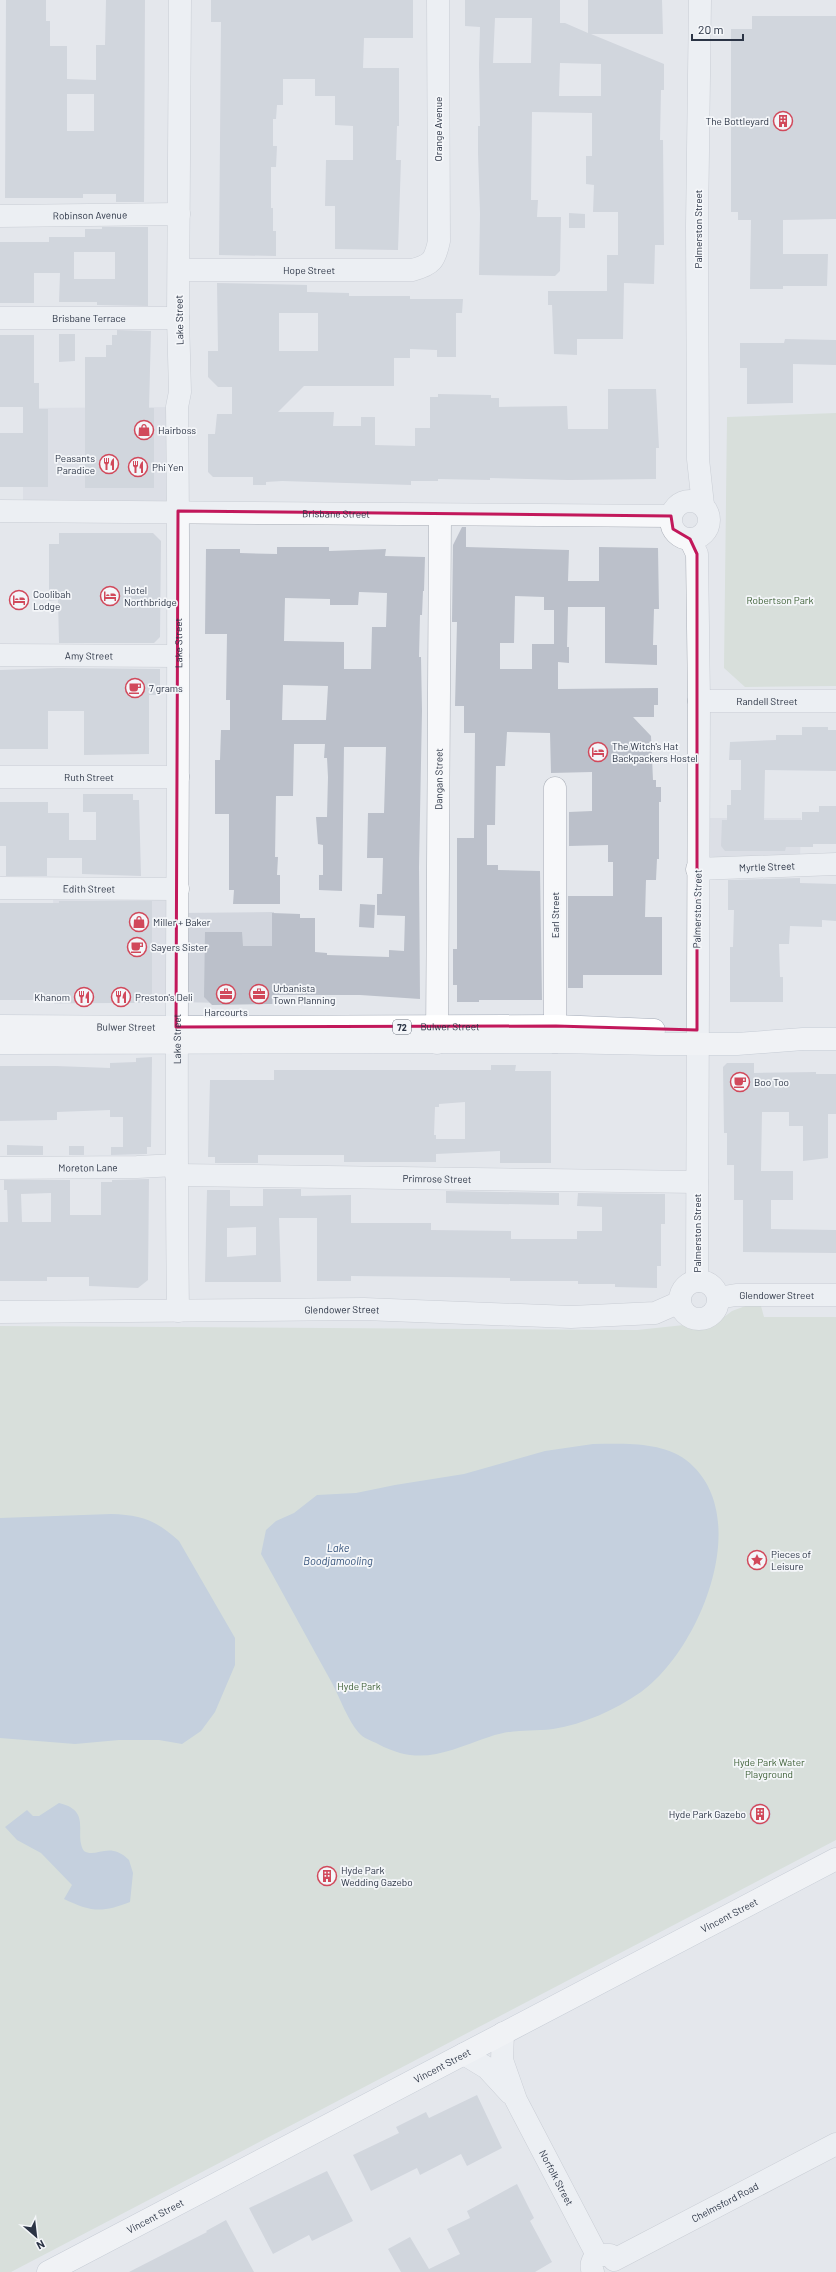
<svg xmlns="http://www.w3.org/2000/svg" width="836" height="2272" viewBox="0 0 836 2272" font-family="Barlow,sans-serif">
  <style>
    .built { fill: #d2d6de }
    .green { fill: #c9d6c5 }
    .water { fill: #9fb4cc }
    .building { fill: #bbc0ca; fill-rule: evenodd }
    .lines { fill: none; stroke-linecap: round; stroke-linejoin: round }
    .minor-casing { stroke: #a9aeb7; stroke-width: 23 }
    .major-casing { stroke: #a3abb8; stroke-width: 23 }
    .minor { stroke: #f7f8fa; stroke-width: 22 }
    .major { stroke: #fff; stroke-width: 22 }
    .marked { fill: none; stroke: #c2185b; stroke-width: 3; stroke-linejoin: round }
    .labels { text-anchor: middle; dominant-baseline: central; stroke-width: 3.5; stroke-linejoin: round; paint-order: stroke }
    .shield { fill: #f4f6f9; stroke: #676e7b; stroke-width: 1 }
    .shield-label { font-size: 9px; font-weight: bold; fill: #2b3445 }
    .poi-label { font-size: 10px; fill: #2b3445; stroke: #f4f6f9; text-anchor: start }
    .street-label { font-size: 10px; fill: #2b3445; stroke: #f4f6f9 }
    .park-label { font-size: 10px; fill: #3f6138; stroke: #f4f6f9 }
    .water-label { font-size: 11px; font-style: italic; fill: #34527a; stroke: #f4f6f9 }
  </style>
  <rect width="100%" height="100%" fill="#e4e7ec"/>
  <path class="built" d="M177,407L178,511H23V408Z
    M706,818H801L800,864L708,863Z
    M53,888L178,889V913L274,912L273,1004L177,1002L54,1004Z"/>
  <path class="green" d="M836,413V686L745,687L724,668L727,417Z
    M756,1302L761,1306L764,1317H836V1840L11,2272H0V1326L637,1330L684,1325L706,1327L720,1320L732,1311Z"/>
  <path class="water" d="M593,1444C622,1444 660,1441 686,1460C756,1514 700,1650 641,1692C615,1710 584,1724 553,1729C529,1732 515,1728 489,1737C447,1751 421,1767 378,1744C372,1741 363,1738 359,1733C348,1721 340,1698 332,1683C308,1640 285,1597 261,1554L266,1530L276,1521L294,1513L317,1495L356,1493L395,1485L464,1474L545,1451Z
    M111,1514C141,1515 156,1520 179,1541L235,1638V1665L215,1712L201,1731L182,1744L159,1740H119L75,1744L0,1738V1518Z
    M59,1803C93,1811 73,1834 84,1851C96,1859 109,1840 129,1860L133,1873L130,1902C102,1913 91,1912 64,1899L72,1885L41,1853L17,1840L5,1827L27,1810L33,1816H39Z"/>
  <path class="building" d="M6,0H46V21H50V46H67V79L96,80V45H105L106,0H145L144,202H116V194H83V198H5ZM67,94H94V131H67Z
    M211,0H413V38H364L363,68H399V126H397L396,160H401L398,250L335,249V206H325L326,160H353V126L335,125V96H315V79H283V105H277L276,119H273V146H277L276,167H271V208H273V231H276V256L219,255L221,22H211Z
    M465,0H560V23H565L588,33V0H662L663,34H591L664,64V90H661L660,140H663L664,245H655L654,284L624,283L623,339H577V355L554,354L552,305H548V291H607V255H618V212H593L594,185L586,184V156H592V113L532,112L531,200H538L537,217H561L560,271L555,276L479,275L480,214L478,153V126H480L479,64L480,27L465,26ZM495,18H532L531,63H493ZM560,63L601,64V96H559Z
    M752,16H836V219L783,220V254H828L827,286H783V289H750L751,220H738V212H731V29H752Z
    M569,213L585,214V228H569Z
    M102,227H148V306L97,305V302H59L60,273H34V303H0V242H49V237H85V229H102ZM74,252H115V279H74Z
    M217,283L307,285V292L349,293V296H410V299H463L462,313H456V357H437V350L410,349V358H394V386H304L278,412H334L333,426H361V417H375V445L415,446V428H430V397H438V394L491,395V398H499V407L567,406L568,429H608V389H656L659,448H656V479L568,480L490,478V480L438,479V481H411V485L282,481L266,482V485H253V477H213L208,472V434H215L217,414H232V387H218L208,377V351H218ZM279,313H318V351H279Z
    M117,330L151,331L149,408H154V488H85V357H106V345H112V335H117Z
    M59,334H75V361L59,362Z
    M0,335H34V383H39V409H48V487H0V433H23V407H0Z
    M785,339L836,340V365L793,364V403L747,404V368H740V343H784Z
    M462,527H466V547L569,550L568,581H599V547L658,548L659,609H654L653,645H657V665L605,663V607H568L567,647H569V663L558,662V689L658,688V705H654V717H633L651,736L653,780H656V787H661V802H659V859H657L656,880H646L645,917H662V975H583V988H568V896H613V862H608V845L569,846V812L592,811V772L551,773L550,733L507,732L505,766H496L495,825H487V865H498V870L540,871L542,1000H479V1002H457V985H453V949H457V838H474L475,733H464V706H455L457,622H452L453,545ZM515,596L544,597V610H554V644H532V669H500V643H514Z
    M59,533H153L161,541L160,637L154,643H59L58,600L49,601V544H59Z
    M277,547H329V551L386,549L385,556L425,557L424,591H423L422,615H420L419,657H421L422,711L419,867L420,999L360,995H272V1004L212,1005L204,997L205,932H242L243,946H272V913L300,914V918H315V952L327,953V955L389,957V950L404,951L405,916L377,915V894H382L383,858H367L368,813H384L386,747H344L342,891L319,890V875H323V845L318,844L316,817H327L328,777L327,758H324L325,744H294L293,796H276L275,857H278L277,875H280V904H233L234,890H229V814H215V760H220L221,730H230V700H226L227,634H205L206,549H240V553L277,554ZM359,592L387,593L386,627H372L371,669H344V642L284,641L285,598L330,599V605H358ZM283,685L328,686L326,720H282Z
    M59,668L160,669V695H149V754L84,755V711H48V749H0V670Z
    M802,727H828V730H836V771L765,770L764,820H802V812H819V806H836V844H813V847H786L785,851H725L721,846L722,820H727V805H731V790H741V760H729L730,742L776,740V735H802Z
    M83,794H133V800H139L141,876L82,874V858H47V876H6V846H0V802H48V813H69V840H96V812H83Z
    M800,878V883L836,884V921L822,920V927L790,926L789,944H779L780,977H783V1002H730V947H733L734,910H728V880Z
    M59,901H152V1003H59V1000H0V903H59Z
    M360,904L375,905L374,928L359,927Z
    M152,1057L151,1147H147V1154L111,1155V1147H123V1117H110V1110L57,1112V1120L0,1121V1066H56L110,1068V1063L136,1062V1058Z
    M727,1063H754V1073L816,1072V1074H836V1114H828V1158L803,1161V1126H789V1112H762L761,1171H793V1200H771V1229L836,1230V1253L743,1252V1200H734V1165H727V1133H724L723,1067Z
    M491,1065H516L515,1071H551V1163H500V1151L436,1154V1162H344V1155H258V1163H215V1157H208L210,1080H274V1070H491ZM465,1102V1139H436V1135H434L435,1107H439V1104Z
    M7,1145L43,1146V1155H7Z
    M69,1146H84V1155H69Z
    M149,1179L148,1280L138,1288L89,1286V1277H47V1281H0V1222H8L7,1190H4V1180H70V1215H101V1182H112V1180ZM51,1193V1222H22L21,1194Z
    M263,1189H301V1196L351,1195V1223H431V1230L511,1231V1239H577V1231H602V1207L577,1206L578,1193L665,1194V1224H661V1266H657V1288L615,1287V1284H578V1281H510V1278L446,1277L351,1276V1281H317V1218H279L281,1282H205L207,1190H230V1206H263ZM256,1227V1255L227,1257V1228Z
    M446,1191L559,1193V1205L446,1203Z
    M749 1814a11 11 0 1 1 22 0a11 11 0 1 1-22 0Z
    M477,2095L502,2148L467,2166L461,2154L420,2175L417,2168L371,2191L353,2155L399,2133L396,2127L426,2112L429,2118Z
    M327,2171L353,2221L312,2241L309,2235L273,2254L249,2208Z
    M517,2184L534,2218L530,2221L552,2262L535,2272H401L388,2249L410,2237L429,2269L460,2254L447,2229L470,2218L467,2211Z
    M226,2220L254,2272H129L207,2232L206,2231Z"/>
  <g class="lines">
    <g class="minor-casing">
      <g id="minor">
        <path d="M700,0L697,226L698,459L703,505"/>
        <path id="s1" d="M0,216L179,214"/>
        <path id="s2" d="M179,270H412C432,265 435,260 439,241L438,0"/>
        <path id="s3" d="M0,318H178"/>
        <circle cx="690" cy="520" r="19"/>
        <path id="s4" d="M0,511L671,516"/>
        <path d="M690,539L697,554L699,701L697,1281"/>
        <path id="s5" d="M0,655L178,656"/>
        <path id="s6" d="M699,701H836"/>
        <path id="s7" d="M0,777H178"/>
        <path id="s8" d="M697,869L836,864"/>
        <path id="s9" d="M0,888L178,889"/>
        <path d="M555,1042V788"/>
        <path id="s10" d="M437,1043L440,515"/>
        <path id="s11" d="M0,1168L137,1167L176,1165"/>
        <path id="s12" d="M176,1175L697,1182"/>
        <circle cx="699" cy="1300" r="19"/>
        <path id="s13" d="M718,1298L736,1295H836"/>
        <path id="s14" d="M178,1311C174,1009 181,708 177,407L180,392L178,318L180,0"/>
        <path id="s15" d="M0,1312L364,1309L571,1317L655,1313L680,1302"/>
        <path id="s16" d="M503,2033L502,2060L516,2100L597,2255"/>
        <path d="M464,2054L487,2068L510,2093"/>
        <path id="s17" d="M614,2260L836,2144"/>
        <path d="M593,2272C590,2265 592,2260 597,2255H610"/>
      </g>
    </g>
    <g class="major-casing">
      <g id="major">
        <path id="s18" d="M0,1026L176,1027L556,1026L654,1030"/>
        <path d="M0,1043L555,1042L658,1044H737L803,1039H836"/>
        <path id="s19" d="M48,2272L836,1859"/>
      </g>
    </g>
    <use href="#minor" class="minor"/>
    <use href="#major" class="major"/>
  </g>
  <path d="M0 0H836V2272H0ZM178,511L671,516L673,529L690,539L697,554V1030L556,1026L176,1027Z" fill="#e4e7ec" fill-opacity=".55" fill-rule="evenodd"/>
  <path class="marked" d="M178,511L671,516L673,529L690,539L697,554V1030L556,1026L176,1027Z"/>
  <defs>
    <g id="building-ring" transform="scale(1)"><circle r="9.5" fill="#f4f6f9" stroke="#d1495b" stroke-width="1.5"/><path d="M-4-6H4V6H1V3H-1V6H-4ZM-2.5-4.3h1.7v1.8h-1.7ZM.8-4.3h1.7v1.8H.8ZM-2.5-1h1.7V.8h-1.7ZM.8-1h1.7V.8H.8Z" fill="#d1495b"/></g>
    <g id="shop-ring" transform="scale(1)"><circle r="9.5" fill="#f4f6f9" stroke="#d1495b" stroke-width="1.5"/><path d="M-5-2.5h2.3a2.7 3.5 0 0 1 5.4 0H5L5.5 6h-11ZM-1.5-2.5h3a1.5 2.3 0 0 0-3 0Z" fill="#d1495b"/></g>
    <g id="restaurant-ring" transform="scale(1)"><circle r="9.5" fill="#f4f6f9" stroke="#d1495b" stroke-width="1.5"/><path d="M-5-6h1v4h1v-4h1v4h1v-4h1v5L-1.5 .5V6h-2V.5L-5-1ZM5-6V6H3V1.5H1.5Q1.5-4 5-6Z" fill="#d1495b"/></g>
    <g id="hotel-ring" transform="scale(1)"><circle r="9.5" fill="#f4f6f9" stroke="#d1495b" stroke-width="1.5"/><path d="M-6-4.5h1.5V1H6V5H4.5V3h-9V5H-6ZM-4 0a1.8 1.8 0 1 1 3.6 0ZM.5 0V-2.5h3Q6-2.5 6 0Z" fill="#d1495b"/></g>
    <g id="cafe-ring" transform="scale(1)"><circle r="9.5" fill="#f4f6f9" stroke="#d1495b" stroke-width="1.5"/><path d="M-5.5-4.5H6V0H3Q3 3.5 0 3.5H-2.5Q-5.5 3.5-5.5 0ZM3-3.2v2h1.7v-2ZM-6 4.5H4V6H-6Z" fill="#d1495b"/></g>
    <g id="office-ring" transform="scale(1)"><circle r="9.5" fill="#f4f6f9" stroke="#d1495b" stroke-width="1.5"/><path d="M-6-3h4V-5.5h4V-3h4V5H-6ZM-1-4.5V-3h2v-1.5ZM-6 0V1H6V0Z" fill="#d1495b"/></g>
    <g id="sight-ring" transform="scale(1)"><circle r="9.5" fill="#f4f6f9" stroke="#d1495b" stroke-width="1.5"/><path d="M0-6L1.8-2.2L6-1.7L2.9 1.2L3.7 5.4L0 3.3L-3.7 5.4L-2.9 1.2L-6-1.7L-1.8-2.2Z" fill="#d1495b"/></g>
  </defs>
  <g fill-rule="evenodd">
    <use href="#building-ring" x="783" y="121"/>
    <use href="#shop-ring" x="144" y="430"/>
    <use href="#restaurant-ring" x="109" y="464"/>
    <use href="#restaurant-ring" x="138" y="467"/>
    <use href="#hotel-ring" x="110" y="596"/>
    <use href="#hotel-ring" x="19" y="600"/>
    <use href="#cafe-ring" x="135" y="688"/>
    <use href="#hotel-ring" x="598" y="752"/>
    <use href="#shop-ring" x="139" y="922"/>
    <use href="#cafe-ring" x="137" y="947"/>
    <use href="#office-ring" x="226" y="994"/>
    <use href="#office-ring" x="259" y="994"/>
    <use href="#restaurant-ring" x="84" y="997"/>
    <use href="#restaurant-ring" x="121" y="997"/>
    <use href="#cafe-ring" x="740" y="1082"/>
    <use href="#sight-ring" x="757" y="1560"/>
    <use href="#building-ring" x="760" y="1814"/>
    <use href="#building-ring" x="327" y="1876"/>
  </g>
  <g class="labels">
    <rect class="shield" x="393" y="1020" width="18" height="14" rx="3"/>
    <g class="shield-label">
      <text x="402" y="1027">72</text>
    </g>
    <g class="poi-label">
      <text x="769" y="121" text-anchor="end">The Bottleyard</text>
      <text x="158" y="430">Hairboss</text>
      <text x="95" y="458" text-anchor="end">Peasants<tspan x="95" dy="12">Paradice</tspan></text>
      <text x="152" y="467">Phi Yen</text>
      <text x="124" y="590">Hotel<tspan x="124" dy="12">Northbridge</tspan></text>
      <text x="33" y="594">Coolibah<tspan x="33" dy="12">Lodge</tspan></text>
      <text x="149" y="688">7 grams</text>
      <text x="612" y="746">The Witch's Hat<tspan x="612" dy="12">Backpackers Hostel</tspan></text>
      <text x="153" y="922">Miller + Baker</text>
      <text x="151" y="947">Sayers Sister</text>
      <text x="273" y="988">Urbanista<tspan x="273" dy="12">Town Planning</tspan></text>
      <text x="70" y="997" text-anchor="end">Khanom</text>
      <text x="135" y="997">Preston's Deli</text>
      <text x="226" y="1012" text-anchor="middle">Harcourts</text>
      <text x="754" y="1082">Boo Too</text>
      <text x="771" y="1554">Pieces of<tspan x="771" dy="12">Leisure</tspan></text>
      <text x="746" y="1814" text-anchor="end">Hyde Park Gazebo</text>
      <text x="341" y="1870">Hyde Park<tspan x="341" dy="12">Wedding Gazebo</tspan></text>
    </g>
    <g class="street-label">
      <text transform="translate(438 129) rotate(-90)">Orange Avenue</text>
      <text stroke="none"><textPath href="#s1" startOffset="90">Robinson Avenue</textPath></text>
      <text transform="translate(698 229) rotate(-90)">Palmerston Street</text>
      <text stroke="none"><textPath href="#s2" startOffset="130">Hope Street</textPath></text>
      <text stroke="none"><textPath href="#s3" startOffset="89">Brisbane Terrace</textPath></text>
      <text transform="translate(179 320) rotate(-91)">Lake Street</text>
      <text stroke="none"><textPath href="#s4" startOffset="336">Brisbane Street</textPath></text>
      <text stroke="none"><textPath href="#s14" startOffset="668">Lake Street</textPath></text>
      <text stroke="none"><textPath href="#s5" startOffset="89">Amy Street</textPath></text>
      <text stroke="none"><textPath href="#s6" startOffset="68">Randell Street</textPath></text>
      <text stroke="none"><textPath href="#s7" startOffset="89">Ruth Street</textPath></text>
      <text stroke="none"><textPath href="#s10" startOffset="264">Dangan Street</textPath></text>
      <text stroke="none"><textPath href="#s8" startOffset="70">Myrtle Street</textPath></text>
      <text stroke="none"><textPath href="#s9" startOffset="89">Edith Street</textPath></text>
      <text transform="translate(697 909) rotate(-89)">Palmerston Street</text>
      <text transform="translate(555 915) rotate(-90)">Earl Street</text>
      <text stroke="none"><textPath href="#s18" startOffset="450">Bulwer Street</textPath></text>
      <text stroke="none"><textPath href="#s18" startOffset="126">Bulwer Street</textPath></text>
      <text stroke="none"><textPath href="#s14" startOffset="272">Lake Street</textPath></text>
      <text stroke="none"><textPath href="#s11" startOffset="88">Moreton Lane</textPath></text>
      <text stroke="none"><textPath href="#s12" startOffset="261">Primrose Street</textPath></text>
      <text transform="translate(697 1233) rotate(-90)">Palmerston Street</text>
      <text stroke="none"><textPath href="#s13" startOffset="59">Glendower Street</textPath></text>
      <text stroke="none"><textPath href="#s15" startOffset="342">Glendower Street</textPath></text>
      <text stroke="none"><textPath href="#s19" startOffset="769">Vincent Street</textPath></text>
      <text stroke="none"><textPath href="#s19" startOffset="445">Vincent Street</textPath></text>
      <text stroke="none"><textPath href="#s16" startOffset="157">Norfolk Street</textPath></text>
      <text stroke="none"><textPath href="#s17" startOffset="125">Chelmsford Road</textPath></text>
      <text stroke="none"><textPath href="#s19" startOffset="121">Vincent Street</textPath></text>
    </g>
    <g class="park-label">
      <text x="780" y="600">Robertson Park</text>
      <text x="359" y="1686">Hyde Park</text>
      <text x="769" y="1762">Hyde Park Water<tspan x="769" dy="12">Playground</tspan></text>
    </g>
    <g class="water-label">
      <text x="338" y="1547">Lake<tspan x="338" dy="13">Boodjamooling</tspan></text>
    </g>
  </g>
  <g transform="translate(36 2236) rotate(152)" stroke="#f4f6f9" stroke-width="3" paint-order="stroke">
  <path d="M0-3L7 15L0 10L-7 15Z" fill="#2b3445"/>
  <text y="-6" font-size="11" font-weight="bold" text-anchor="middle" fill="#2b3445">N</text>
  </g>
  <path d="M692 34v6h51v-6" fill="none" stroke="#2b3445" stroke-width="2"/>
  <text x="698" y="34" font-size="12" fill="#2b3445" stroke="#f4f6f9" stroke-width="3" paint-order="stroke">20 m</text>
</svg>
